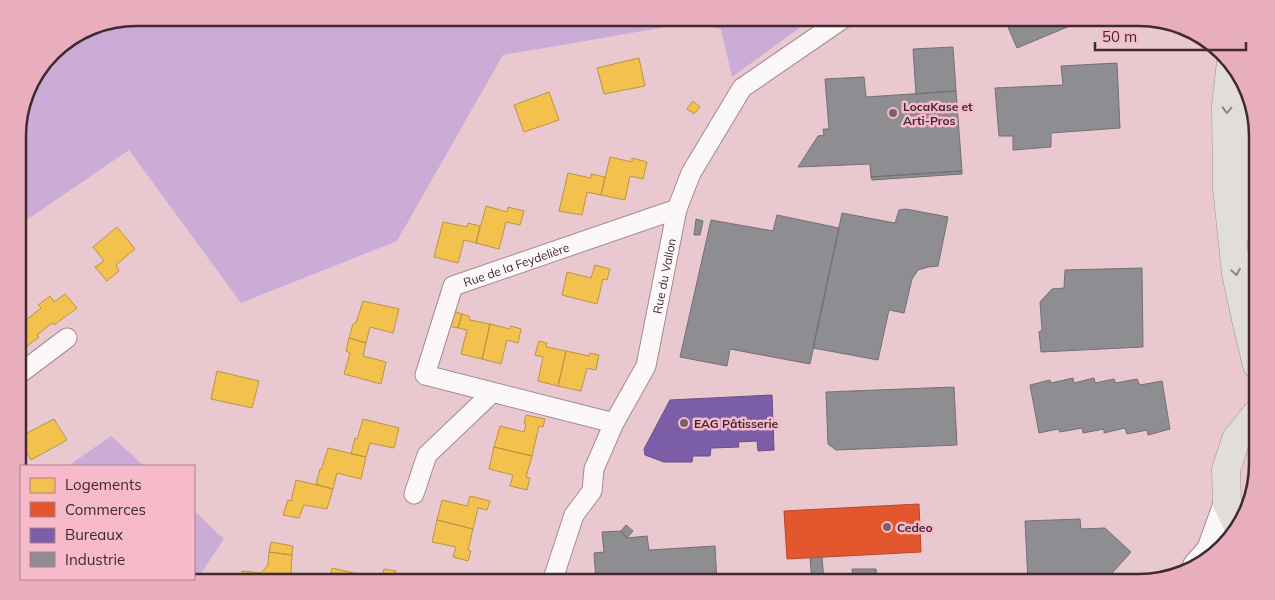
<svg xmlns="http://www.w3.org/2000/svg" width="1275" height="600" viewBox="0 0 1275 600" font-family="Mulish,sans-serif">
  <style>
    .green { fill: #caacd7 }
    .homes { fill: #f2c14e; stroke: #bd9345 }
    .shops { fill: #e4572e; stroke: #b3492f }
    .offices { fill: #7b5ea7; stroke: #6a4e83 }
    .industry { fill: #8d8d92; stroke: #766f75 }
    .lines { fill: none; stroke-linecap: round; stroke-linejoin: round }
    .street-casing { stroke: #a48b91; stroke-width: 21 }
    .secondary-casing { stroke: #a48b91; stroke-width: 28 }
    .primary-casing { stroke: #a0938c; stroke-width: 29 }
    .street { stroke: #fcf7f8; stroke-width: 19 }
    .secondary { stroke: #fcf7f8; stroke-width: 26 }
    .primary { stroke: #e1deda; stroke-width: 28 }
    .oneway { stroke: #918485 }
    .poi-dot { fill: #7c6168; stroke: #f7baca; stroke-width: 2 }
    .labels { text-anchor: middle; dominant-baseline: central; stroke-width: 5; stroke-linejoin: round; paint-order: stroke }
    .poi-label { font-size: 12px; font-weight: bold; fill: #412930; stroke: #f7baca; text-anchor: start }
    .street-label { font-size: 12px; fill: #412930; stroke: #f7baca }
    .rim { fill: none; stroke: #412930; stroke-width: 2.5 }
  </style>
  <rect width="100%" height="100%" fill="#e9c8d0"/>
  <path class="green" d="M136,18H813L732,77L721,29L689,23L503,55L397,241L241,303L129,150L25,221L21,234L18,236V128L30,83L58,47L91,26Z
    M111,436L144,466H68Z
    M194,511L224,539L195,582H193L188,579H194Z"/>
  <path class="homes" d="M639,58L645,86L604,94L597,68Z
    M549,92L559,120L524,132L514,105Z
    M693,101L700,107L694,114L687,109Z
    M610,157L632,162V158L647,162L643,179L630,176L625,200L601,195Z
    M568,173L591,178V174L605,177L601,195L587,192L582,215L559,211Z
    M486,206L507,212L508,207L524,211L520,225L506,222L499,249L476,243Z
    M443,222L467,227L468,223L480,226L476,243L464,240L458,263L434,257Z
    M117,227L135,249L116,265L119,271L107,281L95,267L104,261L93,247Z
    M595,265L610,269L607,280L603,279L597,304L562,295L567,272L591,278Z
    M65,294L77,308L54,325L52,323L37,335L39,337L18,353V320L23,316L26,320L41,308L38,305L50,296L54,302Z
    M363,301L399,309L393,333L370,327L366,343L349,338L353,324L356,323Z
    M453,311L462,314L458,328L449,326Z
    M462,314L469,316L470,320L490,324L482,359L461,354L467,330L458,328Z
    M490,324L510,329L511,326L521,329L518,343L507,340L501,364L482,359Z
    M349,338L366,343L363,356L386,362L381,384L344,374L350,353L346,351Z
    M539,341L547,343L546,347L566,351L558,386L538,381L543,357L535,355Z
    M566,351L589,356L590,353L599,355L596,370L587,368L581,391L558,386Z
    M217,371L259,381L252,408L211,399Z
    M526,415L545,419L543,427L539,426L532,456L494,447L500,426L524,432L526,424L524,423Z
    M54,419L67,440L31,460L19,437Z
    M363,419L399,428L394,448L370,443L366,457L351,454L355,438L357,439Z
    M494,447L532,456L526,477L530,478L527,490L510,486L513,475L489,469Z
    M328,448L366,457L361,479L337,473L333,489L316,484L320,469L321,470Z
    M296,480L333,489L327,509L304,505L299,518L283,515L288,500L291,501Z
    M470,496L490,501L487,510L478,508L473,529L437,520L442,500L467,506Z
    M437,520L473,529L468,550L471,551L468,561L453,557L456,547L432,542Z
    M271,542L293,546L292,555L269,552Z
    M269,552L292,555L291,573L294,574V582H240L242,571L261,573L268,565Z
    M332,568L367,576L365,582H329Z
    M384,569L396,571L394,580L404,582H365L367,573L382,577Z"/>
  <path class="shops" d="M919,504L921,552L787,559L784,511Z"/>
  <path class="offices" d="M772,395L774,450L758,451L757,441L738,442L739,447L711,448L710,456H693L692,462H664L645,455L644,449L670,400Z"/>
  <path class="industry" d="M1004,18H1089L1017,48Z
    M953,47L956,91L916,94L913,49Z
    M1117,63L1120,128L1051,133V147L1013,150V136H999L995,88L1063,85L1061,66Z
    M864,77L866,97L956,91L962,171L871,177L870,164L798,167L818,136L824,135L823,129H829L825,79Z
    M962,171V174L872,180L871,177Z
    M906,209L948,217L938,266L928,267L918,270L912,279L904,313L889,310L878,360L813,348L842,213L895,223L899,210Z
    M777,215L839,228L810,364L730,349L727,366L680,357L711,220L773,231Z
    M696,219L703,221L700,235H694Z
    M1142,268L1143,347L1041,352L1039,332L1042,330L1040,302L1052,289L1064,288L1065,270Z
    M1073,378L1074,383L1094,378L1095,383L1114,379L1116,383L1137,379L1140,385L1162,381L1170,429L1148,435L1147,430L1127,434L1125,428L1104,433V429L1083,433L1082,428L1060,432L1058,429L1039,433L1030,385L1050,380L1051,383Z
    M954,387L957,445L836,450L828,444L826,392Z
    M1080,519L1081,529L1105,528L1131,552L1104,582H1028L1025,521Z
    M626,525L633,531L627,538L621,531Z
    M621,531L627,538L647,536L649,550L715,546L717,582H596L594,553L604,552L602,532Z
    M822,557L824,582H812L810,558Z
    M852,569H876L877,582H824V580L853,577Z"/>
  <g class="lines">
    <g class="street-casing">
      <g id="street">
        <path d="M18,375L67,338"/>
        <path id="s1" d="M614,423L425,375L453,286L677,209"/>
        <path d="M414,494L427,455L492,393"/>
        <path id="s2" d="M552,582L574,515L592,491L594,469L614,423L646,366L677,209L691,173L742,88L844,18"/>
      </g>
    </g>
    <g class="secondary-casing">
      <path id="secondary" d="M1196,566L1210,550L1227,503"/>
    </g>
    <g class="primary-casing">
      <path id="primary" d="M1231,62L1226,106L1227,188L1236,273L1245,315L1257,365
        M1248,99C1245,143 1249,188 1257,231
        M1237,524L1227,503L1226,470L1236,439L1257,413"/>
    </g>
    <use href="#street" class="street"/>
    <use href="#secondary" class="secondary"/>
    <use href="#primary" class="primary"/>
  </g>
  <defs><path id="oneway-chevron" d="M-2-3.5L2.5 0L-2 3.5" fill="none" stroke-width="1.6" stroke-linecap="round" stroke-linejoin="round" transform="scale(1.25)"/></defs>
  <g class="oneway">
    <use href="#oneway-chevron" transform="translate(1227 110) rotate(92)"/>
    <use href="#oneway-chevron" transform="translate(1236 272) rotate(81)"/>
  </g>
  <g class="poi-dot">
    <circle cx="893" cy="113" r="5"/>
    <circle cx="684" cy="423" r="5"/>
    <circle cx="887" cy="527" r="5"/>
  </g>
  <g class="labels">
    <g class="poi-label">
      <text x="903" y="106">LocaKase et<tspan x="903" dy="14">Arti-Pros</tspan></text>
      <text x="694" y="423">EAG Pâtisserie</text>
      <text x="897" y="527">Cedeo</text>
    </g>
    <g class="street-label">
      <text stroke="none"><textPath href="#s1" startOffset="355">Rue de la Feydelière</textPath></text>
      <text stroke="none"><textPath href="#s2" startOffset="330">Rue du Vallon</textPath></text>
    </g>
  </g>
  <path d="M0 0H1275V600H0ZM136 26H1139A110 110 0 0 1 1249 136V464A110 110 0 0 1 1139 574H136A110 110 0 0 1 26 464V136A110 110 0 0 1 136 26Z" fill="#e8aebe" fill-rule="evenodd"/>
  <path class="rim" d="M136 26H1139A110 110 0 0 1 1249 136V464A110 110 0 0 1 1139 574H136A110 110 0 0 1 26 464V136A110 110 0 0 1 136 26Z"/>
  <rect x="20" y="465" width="175" height="115" fill="#f7baca" stroke="#ae808c"/>
  <rect x="30" y="478" width="25" height="15" fill="#f2c14e" stroke="#ae808c"/>
  <text x="65" y="490" font-size="15" fill="#412930">Logements</text>
  <rect x="30" y="502" width="25" height="15" fill="#e4572e" stroke="#ae808c"/>
  <text x="65" y="515" font-size="15" fill="#412930">Commerces</text>
  <rect x="30" y="528" width="25" height="15" fill="#7b5ea7" stroke="#ae808c"/>
  <text x="65" y="540" font-size="15" fill="#412930">Bureaux</text>
  <rect x="30" y="552" width="25" height="15" fill="#8d8d92" stroke="#ae808c"/>
  <text x="65" y="565" font-size="15" fill="#412930">Industrie</text>
  <path d="M1095 42v8h151v-8" fill="none" stroke="#412930" stroke-width="2.5"/>
  <text x="1102" y="42" font-size="15" fill="#412930" stroke="#f7baca" stroke-width="4" paint-order="stroke">50 m</text>
</svg>
